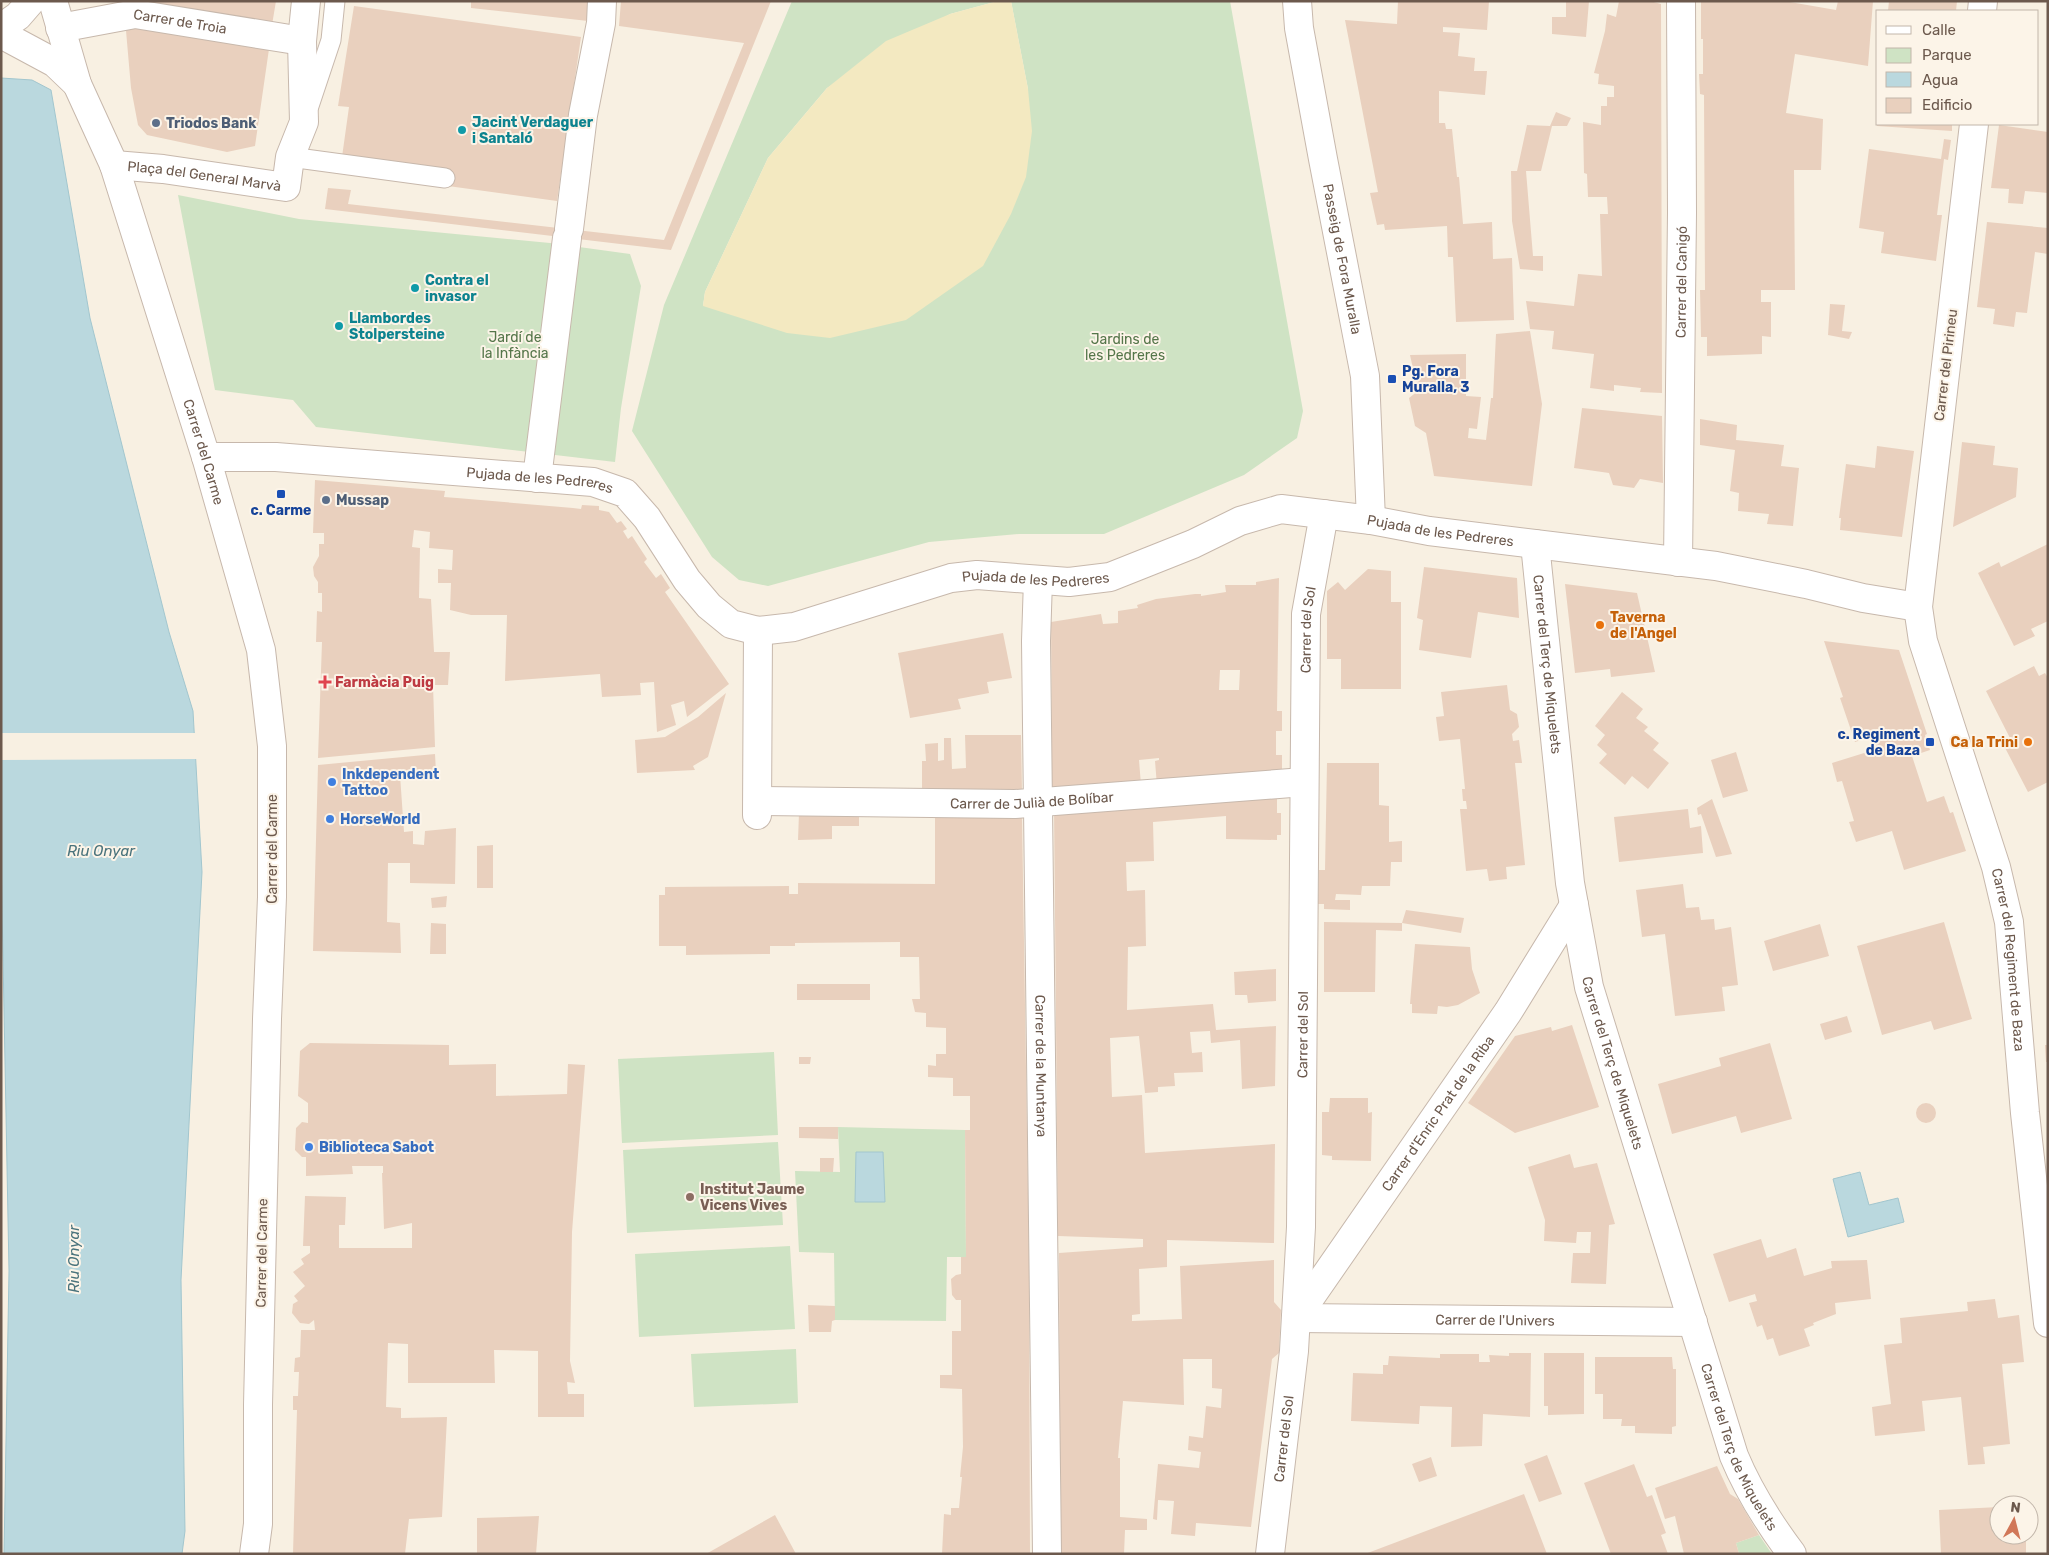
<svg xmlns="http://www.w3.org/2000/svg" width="2049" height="1555" viewBox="0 0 2049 1555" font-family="Rubik,sans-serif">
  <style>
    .green { fill: #cfe3c4 }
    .sand { fill: #f3e9c1 }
    .water { fill: #bad8de; stroke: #a2c6ce }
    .pier { fill: #f8f0e2 }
    .building { fill: #e9d0be; fill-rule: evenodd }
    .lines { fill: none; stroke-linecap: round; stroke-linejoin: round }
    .lane-casing { stroke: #c7b8ac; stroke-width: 21 }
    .street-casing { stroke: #c7b8ac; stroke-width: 30 }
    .lane { stroke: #fff; stroke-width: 19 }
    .street { stroke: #fff; stroke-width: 28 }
    .service-dot { fill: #5c6f8a; stroke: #fcf4e8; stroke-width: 2 }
    .culture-dot { fill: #0f9aa8; stroke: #fcf4e8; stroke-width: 2 }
    .transit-dot { fill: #1a4fb4; stroke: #fcf4e8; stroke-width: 2 }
    .food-dot { fill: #e8710a; stroke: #fcf4e8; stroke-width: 2 }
    .health-dot { fill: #e0444e; stroke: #fcf4e8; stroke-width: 2 }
    .shop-dot { fill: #3f7fe0; stroke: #fcf4e8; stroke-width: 2 }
    .education-dot { fill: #8d6e63; stroke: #fcf4e8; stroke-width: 2 }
    .labels { text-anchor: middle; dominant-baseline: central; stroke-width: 4; stroke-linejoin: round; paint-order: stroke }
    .street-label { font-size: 14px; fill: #6c594d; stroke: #fcf4e8 }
    .culture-label { font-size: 14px; font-weight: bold; fill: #0d838f; stroke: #fcf4e8; text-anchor: start }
    .service-label { font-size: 14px; font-weight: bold; fill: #4e5e75; stroke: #fcf4e8; text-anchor: start }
    .park-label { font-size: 14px; fill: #55764a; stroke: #fcf4e8 }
    .transit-label { font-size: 14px; font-weight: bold; fill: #164399; stroke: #fcf4e8; text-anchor: start }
    .food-label { font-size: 14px; font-weight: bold; fill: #c56008; stroke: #fcf4e8; text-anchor: start }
    .health-label { font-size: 14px; font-weight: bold; fill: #be3a42; stroke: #fcf4e8; text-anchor: start }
    .shop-label { font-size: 14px; font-weight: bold; fill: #366cbe; stroke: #fcf4e8; text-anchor: start }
    .education-label { font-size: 14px; font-weight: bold; fill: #785e54; stroke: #fcf4e8; text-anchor: start }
    .water-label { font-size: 15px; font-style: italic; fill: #4a737c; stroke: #fcf4e8 }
  </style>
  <rect width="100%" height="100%" fill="#f8f0e2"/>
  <path class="green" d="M792,1H998L950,14L827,88L768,158L705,292L703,306L1028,89L1011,1H1230L1303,411L1297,438L1244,475L1104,534H1019L929,542L768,586L739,580L712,557L632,431L664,305Z
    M178,195L299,219L550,243L630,254L641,286L621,408L615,462L316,427L293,400L215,390Z
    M774,1052L778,1135L622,1143L618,1059Z
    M838,1127L965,1130L966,1257H947L946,1321L835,1320L834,1253L799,1252L795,1171L840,1172Z
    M778,1142L783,1225L627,1233L623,1150Z
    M790,1246L795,1329L639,1337L635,1254Z
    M796,1349L798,1403L694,1407L691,1354Z
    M1759,1535L1772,1554H1739L1736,1543Z"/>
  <path class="sand" d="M998,1H1011L1028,89L1032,131L1026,177L1011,214L983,266L906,320L830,338L787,333L703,306L705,292L768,158L827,88L886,41L950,14Z"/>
  <path class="water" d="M1,78L32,80L51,90L90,318L169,632L193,711L202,872L181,1280L185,1531L182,1554H4L9,1271L1,853Z
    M856,1152H883L885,1202H855Z
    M1860,1172L1869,1205L1898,1198L1904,1222L1848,1237L1833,1179Z"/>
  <path class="pier" d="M1,733H197L198,759L1,760Z"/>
  <path class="building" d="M122,1H276L271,31L122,5Z
    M471,1H588V21L471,8Z
    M621,1H771L671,250L325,209L328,188L351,190L348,204L664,240L744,43L619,26Z
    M1398,1H1489L1487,30L1443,27V32L1460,33L1458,56L1475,58L1474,71H1487L1485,95L1439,91V123H1445L1446,129H1452L1457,177H1459L1463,224L1492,222L1493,259L1512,258L1514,320L1456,322L1453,257H1448L1447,226L1385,230L1384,224L1377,225L1370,193L1378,192L1345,20L1397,24Z
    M1566,1H1589L1586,37L1552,34V17H1566Z
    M1619,1H1650L1661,4L1662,393L1640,392L1641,388L1614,385V391L1590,388L1594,354L1552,349L1554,331L1530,329L1526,301L1574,306L1578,274L1602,276L1600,214H1608L1607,197H1588L1587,174L1584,173L1583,122L1601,125V106H1607V97H1614V86L1598,84L1599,74L1594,73L1605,31L1607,14L1616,17Z
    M1701,1H1784L1836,10L1838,1H1873L1868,66L1795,54L1786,113L1823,119L1821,170H1794L1795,290H1761V302H1771V337L1762,336V354L1707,356V337H1701L1700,290H1705L1704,95L1700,94L1699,74H1703V39H1701Z
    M1889,1H1957L1956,11H1888Z
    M354,6L581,37L557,201L448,186L451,170L342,157L349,107L338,106Z
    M125,19L270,42L255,146L227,152L147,135L138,125L131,88Z
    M1556,112L1571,118L1567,126H1552L1541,171H1526L1533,256H1543V271L1520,269L1512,221L1511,171H1517L1527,125L1550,126Z
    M1877,124H1952V131L1877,126Z
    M1999,125L2048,132V193L2025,191L2023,204L2008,203L2009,189L1991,188Z
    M1944,139L1951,140L1948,160L1944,159L1937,215H1942L1936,261L1881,253L1884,232L1859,228L1869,149L1941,159Z
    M1987,222L2048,228V254L2035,252L2027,313L2016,312L2014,327L1993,324L1995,309L1977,307Z
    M1830,304L1845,305L1842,331L1852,332L1849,339L1828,335Z
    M1530,331L1542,404L1532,486L1434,476L1426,433L1415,426L1409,398L1418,391L1410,355L1466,354V396L1481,397L1477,429L1469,428L1468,438L1486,440L1491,398H1493L1496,334Z
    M1582,408L1662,416L1663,483L1640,479L1634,488L1613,485L1609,473L1574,468Z
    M1700,419L1737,425L1736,440L1784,445L1781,466L1799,468L1793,526L1767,524L1769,514L1738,511L1739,493L1730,491L1735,450L1700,445Z
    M1962,442L1995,446L1993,465L2018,468L2016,497L1953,527Z
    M1877,446L1914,451L1902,537L1840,530L1841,518H1839L1846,464L1875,468Z
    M315,480L445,491L444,497L457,498L573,508L581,509L582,505L599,506V510L609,512L617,523L621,521L627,529L623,531L628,539L632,536L647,559L644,562L656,578L661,574L670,588L665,592L729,684L687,717L684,701L671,705L676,725L657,732L654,682L640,683L641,695L602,697L600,674L505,681L507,615H471L450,610L451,583H438V569L452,570L453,550L429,548L430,532L414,530L412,547L420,548L419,598L431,599L434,652H450L448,685H433L435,747L318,758L322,642H316L317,611L322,612V593H318V582L314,576L313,567L319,556V544H324V533H313Z
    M2048,544V621L2031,629L2035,636L2014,646L1978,573L1999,562L2001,567Z
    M1424,567L1517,578L1519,618L1478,612L1471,658L1419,650L1423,620L1417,618Z
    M1368,569L1391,571V602H1401V689H1341V659H1327V591L1338,582L1345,590Z
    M1279,578L1277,711H1282V731H1276V755H1282V777L1157,786L1155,761L1159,760V758L1139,760L1141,785L1047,790V737H1052L1051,622L1101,614L1103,624L1118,623V611L1138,608L1137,605L1156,599L1195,594H1201V596L1226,592L1225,585H1256V582ZM1220,670H1240L1239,690H1219Z
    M1565,584L1637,593L1655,672L1611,677L1610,669L1575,673Z
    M1003,633L1012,678L987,682L989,693L958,699L961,709L910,718L898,653Z
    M1824,641L1899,650L1927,734L1925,735L1930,750L1912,756L1927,802L1944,796L1950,813L1953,812L1966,851L1904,870L1892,831L1856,842L1849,822L1854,821L1842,781L1837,782L1832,763L1877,749L1873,736L1855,742L1840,698L1843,697Z
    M2034,666L2039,676L2045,673L2048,678V782L2028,792L2002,742L2010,738L1986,691Z
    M1507,685L1510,710L1517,714L1519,727L1512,734L1513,741L1519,740L1522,763H1515L1525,865L1506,867L1507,879L1489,881L1487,869L1466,871L1460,809H1467L1466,801H1463L1462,789H1465L1460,739L1439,741L1436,717L1444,716L1441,692Z
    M1622,692L1643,709L1636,718L1648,727L1644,731L1659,743L1653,750L1669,763L1648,789L1632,776L1625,785L1599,763L1607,754L1597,745L1605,735L1595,726Z
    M726,693L708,757L693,766L695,770L637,773L635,740L665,737L698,717Z
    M965,735H1021L1022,793H922V761H926L925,744L938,743V761L944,760V738H951L952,769L966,768Z
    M1736,752L1748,791L1723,798L1711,760Z
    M435,754L436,772L400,775L404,832L413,831V844L424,845L425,831L456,828L455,884L410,883V863H388L387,922L400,923L401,953L313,951L318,765Z
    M1327,763H1379V805L1389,806V842L1402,841V862H1391L1390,886H1362L1361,895L1336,894L1335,900H1350V910L1324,909V904H1318L1319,870H1325Z
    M1277,794V813H1281V835H1277V840L1226,839V816L1153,822L1154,861L1126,862L1127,891L1145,890L1146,946L1128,947L1127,1010L1213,1004L1216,1030L1276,1026L1275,1086L1242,1089L1240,1040L1211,1043L1210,1031L1190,1032L1192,1053L1202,1052L1203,1072L1174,1073L1175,1086L1158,1087V1092L1145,1093L1139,1036L1110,1038L1112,1097L1142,1095L1145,1153L1275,1144L1274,1243L1167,1240V1267L1139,1269L1140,1314L1132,1315V1321L1182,1319L1180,1266L1274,1260V1302L1281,1310L1279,1353L1272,1359L1251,1527L1196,1523L1195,1536L1171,1534L1174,1501L1158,1500L1157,1520L1153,1519L1158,1464L1199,1468L1201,1452L1188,1450L1189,1436L1203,1438L1206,1406L1221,1408L1222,1389L1212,1388V1359H1183L1184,1405L1123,1401L1118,1458H1120V1517L1147,1519V1530H1125L1124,1554H1055L1060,1513L1059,1253L1143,1247V1239L1058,1236L1054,809Z
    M1712,799L1732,854L1716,857L1701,814L1698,815L1697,808Z
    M1688,809L1690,828L1701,826L1703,853L1619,862L1614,817Z
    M799,813L859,814V826H832V839L798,840Z
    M935,815L1022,816L1029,1257L1030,1554H942L944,1514L951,1515V1508H959L962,1477H960L963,1447L962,1389L940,1388V1375H952V1331H961V1300H956L952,1295L951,1279L956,1275L961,1274V1257H966L965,1130H970V1096H953V1078L928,1077V1065L936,1066V1054H946V1028L926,1027V1013L915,1012L912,999H920L919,957H900V942L795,943V946H770V954L686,955V946H659V895H665V887L789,886V894H798V883L935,884Z
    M493,845V888H477V846Z
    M1683,884L1686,908L1699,907L1701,920L1714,919L1715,930L1731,927L1738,985L1722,987L1725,1011L1675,1016L1665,934L1642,937L1636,890Z
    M447,896L446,907L432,908L431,898Z
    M1406,910L1464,918L1461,933L1402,923V931L1376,930L1375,992H1324V922L1402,923Z
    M1944,922L1972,1019L1934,1030L1931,1021L1882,1035L1857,946Z
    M431,923L446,924V954H430Z
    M1820,924L1829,956L1773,971L1764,941Z
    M1415,944L1470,947L1472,969L1480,993L1458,1005L1447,1007L1438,1006L1437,1014L1412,1013V1004H1410Z
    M1276,969V1001L1248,1003L1247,995H1235L1234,972Z
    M797,984H870V1000H797Z
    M1847,1016L1852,1032L1825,1040L1820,1024Z
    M1572,1025L1599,1107L1515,1133L1468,1103L1515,1036L1551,1027L1552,1031Z
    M310,1043L449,1045V1065L496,1064V1096L567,1094L568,1064L585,1065L572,1232L570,1361L575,1383L567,1382L568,1394H584V1417H538V1351L494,1350L495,1383H408V1344L388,1343L386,1407L401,1408V1418L447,1417L442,1517L409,1519L405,1554H293L297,1410H293V1396H298L299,1372H294L295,1358L300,1357L301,1330H315L314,1320L309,1324L300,1323L292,1313L293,1304L298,1301L294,1296L305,1286L293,1272L304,1264L301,1259L310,1253V1246H303L305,1196L346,1197L345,1225H339V1248H412V1223L384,1229L382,1173H383V1166H352L353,1174L306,1176V1157H302L295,1150L296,1128L302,1122L308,1123V1103L298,1096L300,1051Z
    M1770,1043L1792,1119L1741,1133L1736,1116L1672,1134L1658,1084L1721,1066L1719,1058Z
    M2045,1045H2048V1062H2046Z
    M799,1057H811L810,1064H799Z
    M1330,1098H1368V1113L1372,1112L1371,1161L1332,1160V1156L1322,1155V1112H1329Z
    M1916 1113a10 10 0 1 1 20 0a10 10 0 1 1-20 0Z
    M799,1127H838V1139L799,1138Z
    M1570,1154L1574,1168L1597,1163L1615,1224L1609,1225L1606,1284L1571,1283L1573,1253H1590L1591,1232H1577L1576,1243L1544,1241L1545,1220L1528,1167Z
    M820,1158H834L833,1172H820Z
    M1761,1239L1767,1258L1796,1248L1804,1276L1832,1268L1831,1261L1867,1260L1871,1299L1835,1303L1836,1314L1813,1323L1814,1325L1804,1329L1810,1346L1779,1356L1773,1338L1767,1340L1762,1325L1757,1327L1749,1303L1757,1301L1755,1294L1729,1302L1713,1254Z
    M1995,1299L1998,1318L2019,1315L2024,1362L2002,1364L2010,1444L1983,1447L1985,1464L1968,1465L1961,1397L1922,1401L1925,1431L1875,1436L1872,1407L1891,1404L1884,1345L1902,1343L1900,1318L1968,1311L1967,1302Z
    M808,1305L835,1306V1320L832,1321L831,1332H809Z
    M1509,1353H1531L1530,1417L1483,1414L1482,1446L1451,1447L1452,1407L1420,1406L1419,1424L1351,1421L1353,1373L1383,1374V1365H1388L1389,1356L1440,1358V1354H1479V1362H1490L1489,1355L1509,1356Z
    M1544,1353H1584V1414L1548,1415V1406H1544Z
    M1595,1357H1672L1673,1369H1676V1426L1672,1427V1434L1635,1433V1426H1621L1622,1419H1603V1394H1595Z
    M1547,1455L1562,1494L1539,1502L1524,1464Z
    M1431,1457L1437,1476L1419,1482L1412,1464Z
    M1634,1464L1647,1497L1652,1495L1666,1533L1661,1535L1668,1554H1611L1584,1483Z
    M1717,1466L1730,1494L1738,1499L1759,1535L1736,1543L1739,1554H1684L1675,1516L1665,1519L1655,1488Z
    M1524,1494L1547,1554H1365Z
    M1999,1507V1535H2026V1554H1941L1939,1510Z
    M775,1515L796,1554H706Z
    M539,1516L536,1554H477V1518Z"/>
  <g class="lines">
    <g class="lane-casing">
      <path id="lane" d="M309,106L331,40L335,1
        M290,157L445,178"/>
    </g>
    <g class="street-casing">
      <g id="street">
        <path id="s1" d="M53,1L77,84L114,165L206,457L261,650L272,746V897L267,1019L258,1405V1524L254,1554"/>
        <path id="s2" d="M1297,1L1299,28L1323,159L1365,376L1371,520"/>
        <path d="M1982,11L1983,1"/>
        <path d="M1,28L18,16L31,1"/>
        <path id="s3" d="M60,28L135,14L302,41"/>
        <path d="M1,34L55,63L77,84"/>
        <path id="s4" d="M1974,124L1918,607L1923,641L1996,867L2009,922L2025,1113L2048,1323"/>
        <path id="s5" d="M114,165L163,169L286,187L290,157L304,122L302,41L306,1"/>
        <path d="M569,229L583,115L601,23L602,1"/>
        <path id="s6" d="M206,457H276L593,482L625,493L647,518L687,580L709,606L731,624L758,631L794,627L951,578L977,575L1069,582L1110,577L1193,544L1240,521L1281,509L1371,520L1429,531L1716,566L1806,584L1863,598L1918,607"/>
        <path d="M537,478L567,238"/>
        <path id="s7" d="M1535,544L1570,883L1589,987L1734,1456C1749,1492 1768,1522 1792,1554"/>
        <path id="s8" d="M1678,562L1682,213L1681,1"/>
        <path id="s9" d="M1038,580L1036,641L1047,1554"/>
        <path id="s10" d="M758,801L1015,804L1304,782"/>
        <path d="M757,815L758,631"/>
        <path id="s11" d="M1296,1318L1508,1012L1574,905"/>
        <path id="s12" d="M1296,1318L1693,1322"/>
        <path id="s13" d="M1270,1554L1294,1351L1301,1227L1306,614L1324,514"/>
      </g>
    </g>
    <use href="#lane" class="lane"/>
    <use href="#street" class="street"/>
  </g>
  <g class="service-dot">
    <circle cx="156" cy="123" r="5"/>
    <circle cx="326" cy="500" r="5"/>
  </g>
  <g class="culture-dot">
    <circle cx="462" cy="130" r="5"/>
    <circle cx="415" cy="288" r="5"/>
    <circle cx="339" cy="326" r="5"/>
  </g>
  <g class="transit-dot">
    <rect x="1387" y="374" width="10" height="10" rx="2.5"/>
    <rect x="276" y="489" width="10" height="10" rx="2.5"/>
    <rect x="1925" y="737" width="10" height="10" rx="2.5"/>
  </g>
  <g class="food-dot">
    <circle cx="1600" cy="625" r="5"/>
    <circle cx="2028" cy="742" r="5"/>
  </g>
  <path class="health-dot" d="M322.5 674.5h5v5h5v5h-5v5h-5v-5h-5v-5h5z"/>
  <g class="shop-dot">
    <circle cx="332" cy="782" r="5"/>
    <circle cx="330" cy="819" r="5"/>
    <circle cx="309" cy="1147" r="5"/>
  </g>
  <circle class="education-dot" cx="690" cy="1197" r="5"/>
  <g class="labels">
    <g class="street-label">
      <text stroke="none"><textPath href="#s3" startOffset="122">Carrer de Troia</textPath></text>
      <text stroke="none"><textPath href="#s5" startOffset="91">Plaça del General Marvà</textPath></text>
      <text stroke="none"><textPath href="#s2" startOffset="262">Passeig de Fora Muralla</textPath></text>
      <text stroke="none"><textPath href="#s8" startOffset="280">Carrer del Canigó</textPath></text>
      <text transform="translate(1946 365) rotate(-83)">Carrer del Pirineu</text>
      <text stroke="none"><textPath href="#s1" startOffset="476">Carrer del Carme</textPath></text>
      <text stroke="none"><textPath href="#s6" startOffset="335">Pujada de les Pedreres</textPath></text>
      <text stroke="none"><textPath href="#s6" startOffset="1325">Pujada de les Pedreres</textPath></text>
      <text stroke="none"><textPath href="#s6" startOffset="905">Pujada de les Pedreres</textPath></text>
      <text stroke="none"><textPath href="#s13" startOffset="926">Carrer del Sol</textPath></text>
      <text stroke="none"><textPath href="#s7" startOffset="121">Carrer del Terç de Miquelets</textPath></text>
      <text stroke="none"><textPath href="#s10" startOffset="274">Carrer de Julià de Bolíbar</textPath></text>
      <text transform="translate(272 849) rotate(-90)">Carrer del Carme</text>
      <text stroke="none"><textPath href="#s4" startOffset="852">Carrer del Regiment de Baza</textPath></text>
      <text stroke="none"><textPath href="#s13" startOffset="521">Carrer del Sol</textPath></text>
      <text stroke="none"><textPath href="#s7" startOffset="526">Carrer del Terç de Miquelets</textPath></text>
      <text stroke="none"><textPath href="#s9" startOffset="486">Carrer de la Muntanya</textPath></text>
      <text stroke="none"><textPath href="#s11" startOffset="249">Carrer d'Enric Prat de la Riba</textPath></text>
      <text transform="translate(262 1253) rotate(-89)">Carrer del Carme</text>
      <text stroke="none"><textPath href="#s12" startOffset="199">Carrer de l'Univers</textPath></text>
      <text stroke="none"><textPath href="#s13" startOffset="116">Carrer del Sol</textPath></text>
      <text stroke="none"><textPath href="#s7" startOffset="931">Carrer del Terç de Miquelets</textPath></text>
    </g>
    <g class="culture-label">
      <text x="472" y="122">Jacint Verdaguer<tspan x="472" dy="16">i Santaló</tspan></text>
      <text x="425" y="280">Contra el<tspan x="425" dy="16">invasor</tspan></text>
      <text x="349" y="318">Llambordes<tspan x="349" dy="16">Stolpersteine</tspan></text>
    </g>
    <g class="service-label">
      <text x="166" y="123">Triodos Bank</text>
      <text x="336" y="500">Mussap</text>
    </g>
    <g class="park-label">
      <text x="515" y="337">Jardí de<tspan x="515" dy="16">la Infància</tspan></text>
      <text x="1125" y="339">Jardins de<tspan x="1125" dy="16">les Pedreres</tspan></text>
    </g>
    <g class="transit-label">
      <text x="1402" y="371">Pg. Fora<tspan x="1402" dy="16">Muralla, 3</tspan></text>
      <text x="281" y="510" text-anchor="middle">c. Carme</text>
      <text x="1920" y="734" text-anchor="end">c. Regiment<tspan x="1920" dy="16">de Baza</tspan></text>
    </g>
    <g class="food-label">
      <text x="1610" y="617">Taverna<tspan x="1610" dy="16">de l'Angel</tspan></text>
      <text x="2018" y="742" text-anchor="end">Ca la Trini</text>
    </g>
    <g class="health-label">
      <text x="335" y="682">Farmàcia Puig</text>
    </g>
    <g class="shop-label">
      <text x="342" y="774">Inkdependent<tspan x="342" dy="16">Tattoo</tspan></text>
      <text x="340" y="819">HorseWorld</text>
      <text x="319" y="1147">Biblioteca Sabot</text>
    </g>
    <g class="education-label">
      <text x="700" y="1189">Institut Jaume<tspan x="700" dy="16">Vicens Vives</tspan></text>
    </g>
    <g class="water-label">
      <text x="101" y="851">Riu Onyar</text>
      <text transform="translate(74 1259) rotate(-90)">Riu Onyar</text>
    </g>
  </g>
  <rect width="2049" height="1555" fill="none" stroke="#6c594d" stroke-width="5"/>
  <rect x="1876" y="10" width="162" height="115" fill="#fcf4e8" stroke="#c2b6aa"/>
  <rect x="1886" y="26" width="25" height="8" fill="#ffffff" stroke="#c2b6aa"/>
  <text x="1922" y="35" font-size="15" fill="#6c594d">Calle</text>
  <rect x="1886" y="48" width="25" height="15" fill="#cfe3c4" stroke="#c2b6aa"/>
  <text x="1922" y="60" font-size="15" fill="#6c594d">Parque</text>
  <rect x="1886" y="72" width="25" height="15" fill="#bad8de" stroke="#c2b6aa"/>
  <text x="1922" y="85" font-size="15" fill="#6c594d">Agua</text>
  <rect x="1886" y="98" width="25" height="15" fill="#e9d0be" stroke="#c2b6aa"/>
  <text x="1922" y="110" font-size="15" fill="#6c594d">Edificio</text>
  <g transform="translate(2014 1520) rotate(7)"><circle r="24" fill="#fcf4e8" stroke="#c2b6aa"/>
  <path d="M0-4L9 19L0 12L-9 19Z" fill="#d17758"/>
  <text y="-8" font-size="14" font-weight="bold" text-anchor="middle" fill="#6c594d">N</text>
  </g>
</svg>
